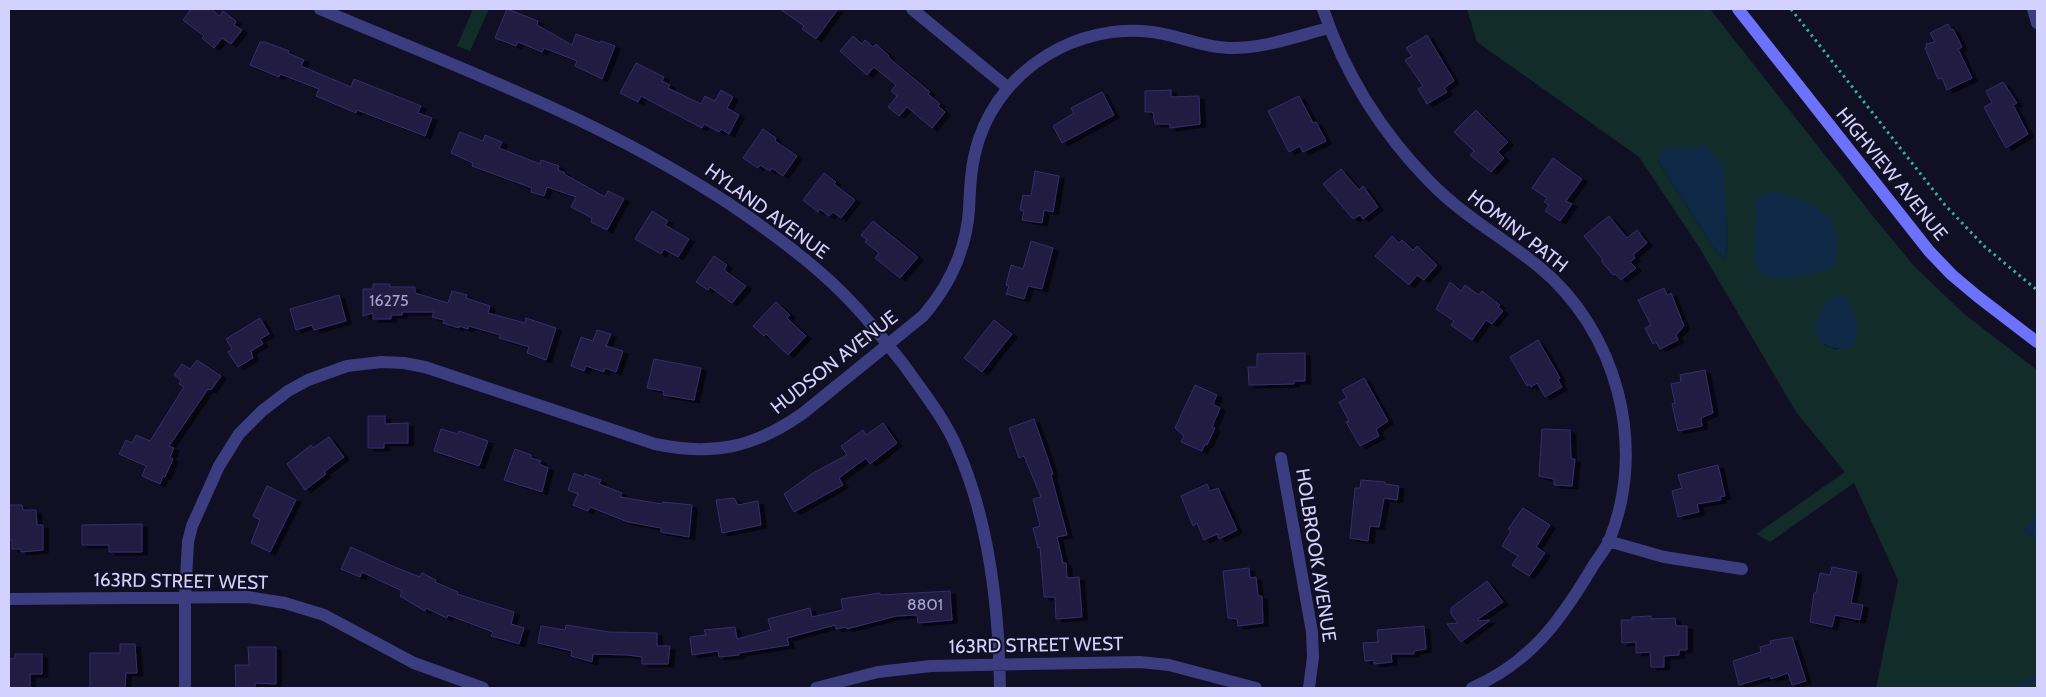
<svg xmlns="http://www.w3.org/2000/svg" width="2046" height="697" viewBox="0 0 2046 697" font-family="Cabin,sans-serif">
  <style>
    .green { fill: #122c29; fill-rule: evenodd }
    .water { fill: #0f2846 }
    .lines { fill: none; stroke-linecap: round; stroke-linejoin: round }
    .stream { stroke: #0f2846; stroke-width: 5.5 }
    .building { fill: #201b43; stroke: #362e6e; filter: url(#shadow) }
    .path { stroke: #32b1a0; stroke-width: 3; stroke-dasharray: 2.5 4; stroke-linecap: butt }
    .street { stroke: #3b3d80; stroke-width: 12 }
    .secondary { stroke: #6c72fb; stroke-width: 12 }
    .labels { text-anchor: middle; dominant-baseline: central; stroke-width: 4; stroke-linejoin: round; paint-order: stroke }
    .number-label { font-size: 16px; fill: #a6a4cf }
    .street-label { font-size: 19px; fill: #d3d2fe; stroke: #110f23 }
  </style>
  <defs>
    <filter id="shadow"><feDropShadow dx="5.5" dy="3" stdDeviation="0" flood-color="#0009"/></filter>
  </defs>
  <rect width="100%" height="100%" fill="#110f23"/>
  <path class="green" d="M473,9H489L470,51L457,46Z
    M1467,9H1710L1876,220L1914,266L1963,313L2037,370V514L2024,531L2037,538V688H1876L1898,580L1854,483L1770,542L1756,534L1845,472L1796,412L1699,247L1639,157L1477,42ZM1658,161L1722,164L1728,238L1725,260L1713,247ZM1823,311L1850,349H1835L1824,345L1816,321Z"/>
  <path class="water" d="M1707,146L1723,164L1728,238L1725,260L1713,247L1658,161L1664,148Z
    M1771,191C1816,202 1849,213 1833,268C1806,276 1789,281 1760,275L1755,263L1756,198Z
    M1831,296H1847C1854,314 1864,333 1850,349C1835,349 1826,348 1816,337V321Z
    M2037,514V538L2023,531Z"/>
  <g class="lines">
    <path class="stream" d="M2018,688L2037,676"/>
  </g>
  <path class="building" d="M191,9H211L220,16L223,11L236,21L234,25L242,30L231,44L222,38L214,48L202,38L204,36L183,20Z
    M507,9L538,21L537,25L572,45L576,34L600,43L601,41L615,46L602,79L575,66L577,61L544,48L542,52L518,42L516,46L495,38Z
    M780,9H838L816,39L802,29L804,26Z
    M1948,24L1951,30L1953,29L1962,47L1958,49L1972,78L1947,90L1942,78L1938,79L1925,48L1927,47L1926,44L1935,42L1930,33Z
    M1427,35L1454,81L1444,88L1447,92L1427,104L1418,89L1423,86L1405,60L1412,56L1406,48Z
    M853,36L862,44L865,40L873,47L876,44L889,56L888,57L930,92L928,94L940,104L938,106L945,112L932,128L907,107L899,116L888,107L897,96L891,91L896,85L874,67L867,75L840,51Z
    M260,42H265L289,51L288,53L304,60L301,66L351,87L354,79L421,106L418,113L432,118L425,136L357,110L356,113L316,96L319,89L280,74L279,77L250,65Z
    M636,63L664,77L662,81L670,85L668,88L701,104L705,96L715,101L721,90L733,97L727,108L739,115L729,134L721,129L719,132L704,124L702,128L641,96L638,102L620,93Z
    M2003,82L2017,103L2013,105L2028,134L2006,148L1984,107L1992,103L1986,91Z
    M1171,90V97L1199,96L1200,124L1170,128V124H1155L1153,112H1145V91Z
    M1102,92L1114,115L1062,143L1053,126L1074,113L1071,108Z
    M1299,96L1313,123L1316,122L1326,141L1303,152L1300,146L1289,152L1268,111Z
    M1476,110L1508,142L1498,152L1504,158L1491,172L1470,155L1474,151L1454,132Z
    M763,129L776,138L775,141L797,156L783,176L772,168L770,171L760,165L758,168L743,158Z
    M460,132L483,141L485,135L502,142L499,148L540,164L541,160L559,166L558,170L565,173L564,174L605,197L608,191L624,199L607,230L591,222L592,218L571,207L576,197L547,187L544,196L531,192L532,188L472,166L473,163L451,153Z
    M1553,158L1582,179L1566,201L1572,204L1560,221L1545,211L1549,205L1544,202L1547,198L1532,188Z
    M1341,169L1359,190L1363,186L1378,207L1363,219L1360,215L1353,219L1323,184Z
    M1035,171L1059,176L1053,212L1044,210L1042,223L1022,220L1024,211L1020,210L1023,195L1031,196Z
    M824,173L836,182L834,184L855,200L841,218L833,212L829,216L820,209L818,212L803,200Z
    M652,211L668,221L665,225L689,239L678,257L664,249L661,254L635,239Z
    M1609,216L1627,238L1637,230L1647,243L1633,255L1635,258L1630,262L1636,268L1621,280L1615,274L1613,275L1601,261L1603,260L1584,236Z
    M873,221L918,257L900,278L875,258L879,253L865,242L867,240L861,235Z
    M1392,236L1399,243L1402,240L1413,250L1417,246L1437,265L1424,280L1417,275L1409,285L1375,256Z
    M1031,241L1053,248L1042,289L1028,286L1024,299L1006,294L1009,286L1006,285L1011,265L1023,269Z
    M714,256L727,265L724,270L746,286L732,303L710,287L708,290L696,282Z
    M1450,282L1461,291L1465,285L1479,295L1482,291L1500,305L1498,307L1503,311L1492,324L1486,320L1472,340L1451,325L1454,321L1436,309Z
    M373,284H390V287H415V293L448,303L452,291L467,295L466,298L490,306L488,313L525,323L526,318L556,328L546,360L527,353L529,347L499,338L500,335L469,326L468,329L459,326V328L443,323L444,320L432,317L434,312H402V315H391V319H373V313L363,316V289H373Z
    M1664,288L1667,295L1671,293L1684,326L1676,335L1678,340L1660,349L1656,342L1653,344L1645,328L1651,325L1638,300Z
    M339,295L346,321L314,330L312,325L296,330L290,309Z
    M776,302L790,315L787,318L806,336L788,355L766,334L764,336L753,326Z
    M260,318L269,334L260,339L263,344L251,351L253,358L238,367L228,352L232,349L226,339Z
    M994,320L1012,334L982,372L964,358Z
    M597,330L611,334L606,346L623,351L616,372L605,368L604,372L586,366L584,371L571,366L581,337L593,341Z
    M1538,340L1560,378L1558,380L1562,387L1545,397L1537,383L1531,387L1530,384L1527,386L1510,357Z
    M1305,353V381H1294V384L1249,385L1248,367H1257V354Z
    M654,359L701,368L694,400L663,395L664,391L647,388Z
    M197,360L221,376L211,390L208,389L169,446L174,448L170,457L173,459L165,477L163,476L160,484L142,476L146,466L119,454L126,440L132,443L136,435L150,441L184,387L179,384L181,380L174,375L182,364L190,369Z
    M1705,370L1713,413L1701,418L1702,426L1678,431L1672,404L1675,403L1671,384L1681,382L1680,375Z
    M1364,378L1388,421L1376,429L1379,436L1360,446L1346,422L1349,421L1339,402L1347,398L1342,390Z
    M1195,385L1217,395L1213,404L1220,408L1212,427L1215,428L1207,445L1205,444L1202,451L1181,442L1184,436L1175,428Z
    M368,416H385V424L408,423V443H384V448H368Z
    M1034,419L1053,474L1051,475L1067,535L1057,537L1063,563H1066L1067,578L1079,577L1082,617L1056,619L1055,597H1044L1040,547L1038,548L1033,528L1040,526L1033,499L1041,497L1024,456L1019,458L1009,428Z
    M883,423L897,443L870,464L866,458L839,478L843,485L794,512L784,494L813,473L847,455L841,446L863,430L866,435Z
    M441,429L458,434L459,431L488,441L479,466L434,451Z
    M1542,429L1570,430L1571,459H1575L1572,486L1554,485V479L1539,476Z
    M329,437L344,457L324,472L326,474L305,490L287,464L311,445L313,448Z
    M515,449L531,455V458L541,461L539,464L548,468L542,492L504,480Z
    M1718,465L1725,496L1720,497L1721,500L1697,504L1699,512L1678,517L1672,491L1682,488L1678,475Z
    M574,473L584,477L585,474L601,480L599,484L622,493L620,497L662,504L663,502L692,505L689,537L661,532V528L628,522L590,507L588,511L573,505L578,494L568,490Z
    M1361,480L1385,482V484L1399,486L1397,500L1384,498L1379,527L1370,526L1368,541L1350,538L1355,488H1360Z
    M1207,484L1210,491L1218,488L1237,530L1219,539L1217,534L1204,540L1197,523L1193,526L1181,496Z
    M267,486L296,500L270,552L251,543L260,520L253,516Z
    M734,498L738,505L758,501L761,525L722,533L716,500Z
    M9,505H22L23,510H36L37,525H43V550L21,552V549H12V540H9Z
    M1523,508L1550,525L1536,547L1545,553L1529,576L1512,565L1518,556L1502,546L1511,531L1508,529Z
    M142,524V552H109V545H82V525Z
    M351,547L392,566L420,577L422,573L436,580L435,582L458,592L457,594L514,612L511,624L524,628L519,644L491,636L493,632L448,615L447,618L426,608L425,611L400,596L402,591L362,572L360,577L341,569Z
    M1832,567L1857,572L1851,603L1863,605L1860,620L1835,615L1832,627L1810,622L1814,593H1816L1820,573L1830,575Z
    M1249,568L1250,578L1256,577L1258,596H1262L1263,623L1238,626L1237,619L1228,618L1223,571Z
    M1487,581L1503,602L1478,619L1479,621L1490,620L1461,642L1447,624L1458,623L1451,614V608Z
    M950,591L952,620L918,623L917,615L896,616L847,629L846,627L836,629L835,625L787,638L789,645L739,653V655L719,657L718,651L692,655L690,637L706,635L704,630L735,627L737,639L771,630L768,619L810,608L812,617L843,610L841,599L880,593V595Z
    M1651,616V619L1675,618L1676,626H1687V650H1679V655L1664,656V667H1651L1650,652L1636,653V642L1622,643L1621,620H1632V617Z
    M566,625L609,632L657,633V646H670L668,664H642V657L628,655L593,654L592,662L571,656L572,651L538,643L541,626L565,630Z
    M1424,626L1426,649L1414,651V654H1391L1392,662L1374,664V660L1365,661L1363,643L1378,642L1377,630Z
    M1792,637L1806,681L1792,685L1788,673L1771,679L1770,676L1739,685L1733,661L1761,652L1760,647L1771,644L1770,641Z
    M120,644H135L137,673H126L125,688H90V653H120Z
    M248,647H276V684L255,683V688H236L235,665H249Z
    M15,654H42V674H30V688H9V659L15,658Z"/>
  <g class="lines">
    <path class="path" d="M1791,9L1945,205L1984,246L2037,290"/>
    <path class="street" d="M320,9C466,71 619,126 750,218C787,244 824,272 854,305C872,324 888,345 904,365C923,392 944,418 957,448C989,520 999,611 1000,688
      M912,9L1007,87
      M1323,9C1345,74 1382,133 1430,182C1462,215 1502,237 1538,266C1617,330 1648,446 1609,541C1605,550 1598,558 1593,566C1561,620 1531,662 1472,688
      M2033,9L2037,23
      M1281,458L1312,632L1313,657L1309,688
      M1608,541L1664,557L1742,569
      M9,599L248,597L285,603L324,615L414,663L483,688
      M185,688V597L188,542L192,526L219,466L239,434L262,411L288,391L308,380L347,366L381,362L404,363L425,367L655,444C713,456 753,448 802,414L923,316C949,286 966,250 969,210C970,185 971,163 979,139C1003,68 1077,23 1152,32C1179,35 1200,47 1229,48C1263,49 1297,36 1329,28
      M816,688L878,672L931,666L1140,662L1169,665L1256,688"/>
    <path class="secondary" d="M1738,9L1929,251L1952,275L1977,296L2037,342"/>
  </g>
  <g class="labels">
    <g class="number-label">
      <text x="389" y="300">16275</text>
      <text x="925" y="604">8801</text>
    </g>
    <g class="street-label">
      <text transform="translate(1892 174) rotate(51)">HIGHVIEW AVENUE</text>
      <text transform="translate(767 211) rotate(36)">HYLAND AVENUE</text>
      <text transform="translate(1518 231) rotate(38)">HOMINY PATH</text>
      <text transform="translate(834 362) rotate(-38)">HUDSON AVENUE</text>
      <text transform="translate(1316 555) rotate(81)">HOLBROOK AVENUE</text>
      <text transform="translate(181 581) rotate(1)">163RD STREET WEST</text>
      <text transform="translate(1036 645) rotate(-1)">163RD STREET WEST</text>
    </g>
  </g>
  <rect width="2046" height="697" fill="none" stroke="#d3d2fe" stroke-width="20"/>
</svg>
